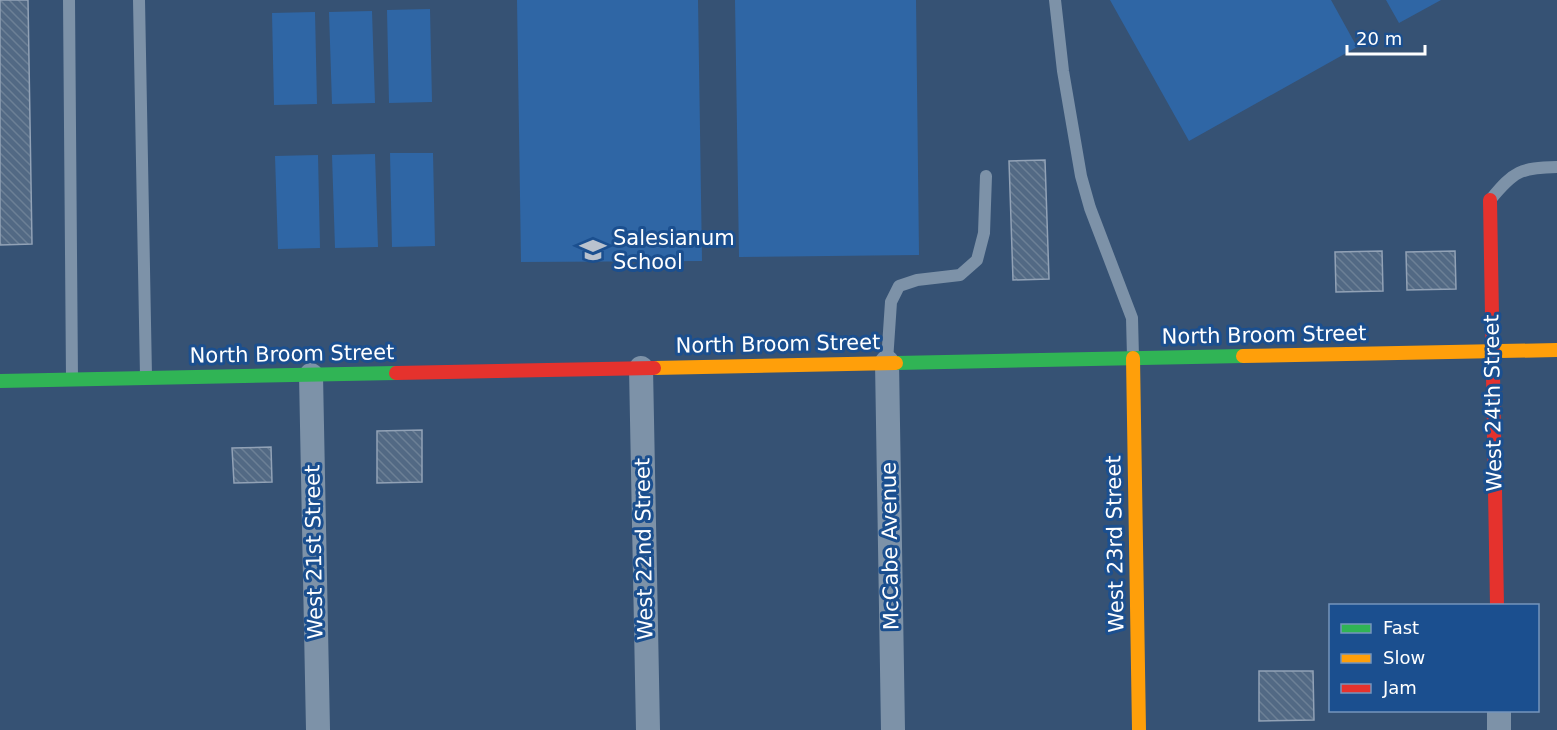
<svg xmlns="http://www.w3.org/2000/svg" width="1557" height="730" viewBox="0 0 1557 730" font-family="'DejaVu Sans',sans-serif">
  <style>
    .green { fill: #2f66a5 }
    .building { fill: url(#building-back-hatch); stroke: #92a2b6; stroke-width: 1.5 }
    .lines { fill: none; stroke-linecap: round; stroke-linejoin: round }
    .lane { stroke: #7d92a8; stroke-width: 12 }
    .street { stroke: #7d92a8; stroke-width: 24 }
    .fast { stroke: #30b455; stroke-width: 14 }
    .slow { stroke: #ff9f0a; stroke-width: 14 }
    .jam { stroke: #e5322d; stroke-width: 14 }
    .labels { text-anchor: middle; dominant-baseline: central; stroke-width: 6; stroke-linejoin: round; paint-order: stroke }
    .poi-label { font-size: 21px; fill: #fff; stroke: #1b4f8f; text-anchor: start }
    .street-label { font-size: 21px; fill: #fff; stroke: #1b4f8f }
  </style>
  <defs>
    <pattern id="building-back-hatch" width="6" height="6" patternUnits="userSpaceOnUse" patternTransform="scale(1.5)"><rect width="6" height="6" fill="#526984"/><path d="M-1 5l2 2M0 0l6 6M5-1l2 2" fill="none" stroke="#6c8096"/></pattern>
  </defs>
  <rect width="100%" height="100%" fill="#365274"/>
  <path class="green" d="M517,0H698L702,261L521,262Z
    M735,0H916L919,255L739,257Z
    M1110,0H1331L1357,47L1189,141Z
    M1386,0H1441L1399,23Z
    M430,9L432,102L389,103L387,10Z
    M372,11L375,103L332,104L329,12Z
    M315,12L317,104L274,105L272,13Z
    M390,153H433L435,246L392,247Z
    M375,154L378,247L335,248L332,155Z
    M318,155L320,248L278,249L275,156Z"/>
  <path class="building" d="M0,0H28L32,244L0,245Z
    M1045,160L1049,279L1013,280L1009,161Z
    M1382,251L1383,291L1336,292L1335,252Z
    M1455,251L1456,289L1407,290L1406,252Z
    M422,430V482L377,483V431Z
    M271,447L272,482L234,483L232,448Z
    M1259,671H1313L1314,720L1259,721Z"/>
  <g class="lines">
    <path class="lane" d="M69,0L72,379
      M139,0L146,376
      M1055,0L1063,71L1081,176L1090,208L1132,318L1133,357
      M1491,199C1514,171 1520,168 1557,167
      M887,361L891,302L899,286L917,280L960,275L977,260L984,233L986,176"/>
    <path class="street" d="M887,362L893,730
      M641,368L648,730
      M311,375L318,730
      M1499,710V730"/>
    <path class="fast" d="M896,363L1243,356
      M0,381L396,373"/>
    <path class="slow" d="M1243,356L1557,350
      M1133,358L1139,730
      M654,368L896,363"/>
    <path class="jam" d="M1490,200L1497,606
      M396,373L654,368"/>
  </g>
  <defs>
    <g id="school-bare" transform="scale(2.07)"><path d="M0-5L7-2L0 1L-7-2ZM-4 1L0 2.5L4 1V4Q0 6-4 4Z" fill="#b9c2ce" stroke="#1b4f8f" stroke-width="2.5" paint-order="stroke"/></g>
  </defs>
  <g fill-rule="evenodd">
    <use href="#school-bare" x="593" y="250"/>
  </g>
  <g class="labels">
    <g class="poi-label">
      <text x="613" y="238">Salesianum<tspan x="613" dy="24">School</tspan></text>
    </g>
    <g class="street-label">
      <text transform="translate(1264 335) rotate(-1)">North Broom Street</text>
      <text transform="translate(778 344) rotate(-1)">North Broom Street</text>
      <text transform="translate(292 354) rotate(-1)">North Broom Street</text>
      <text transform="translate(1493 403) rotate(-91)">West 24th Street</text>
      <text transform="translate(1115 544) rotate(-91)">West 23rd Street</text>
      <text transform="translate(890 546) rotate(-91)">McCabe Avenue</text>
      <text transform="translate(644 549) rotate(-91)">West 22nd Street</text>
      <text transform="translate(314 552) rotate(-91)">West 21st Street</text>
    </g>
  </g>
  <rect x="1329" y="604" width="210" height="108" fill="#1b4f8f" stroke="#7695bc" stroke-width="1.5"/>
  <rect x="1341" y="624" width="30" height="9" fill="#30b455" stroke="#7695bc" stroke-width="1.5"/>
  <text x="1383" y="634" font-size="18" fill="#ffffff">Fast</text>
  <rect x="1341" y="654" width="30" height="9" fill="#ff9f0a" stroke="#7695bc" stroke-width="1.5"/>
  <text x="1383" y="664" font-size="18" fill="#ffffff">Slow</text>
  <rect x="1341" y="684" width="30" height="9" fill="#e5322d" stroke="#7695bc" stroke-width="1.5"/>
  <text x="1383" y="694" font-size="18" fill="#ffffff">Jam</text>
  <path d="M1347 45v9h78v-9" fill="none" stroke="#ffffff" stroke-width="3"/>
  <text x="1356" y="45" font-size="18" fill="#ffffff" stroke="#1b4f8f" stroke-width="4.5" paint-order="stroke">20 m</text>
</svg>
